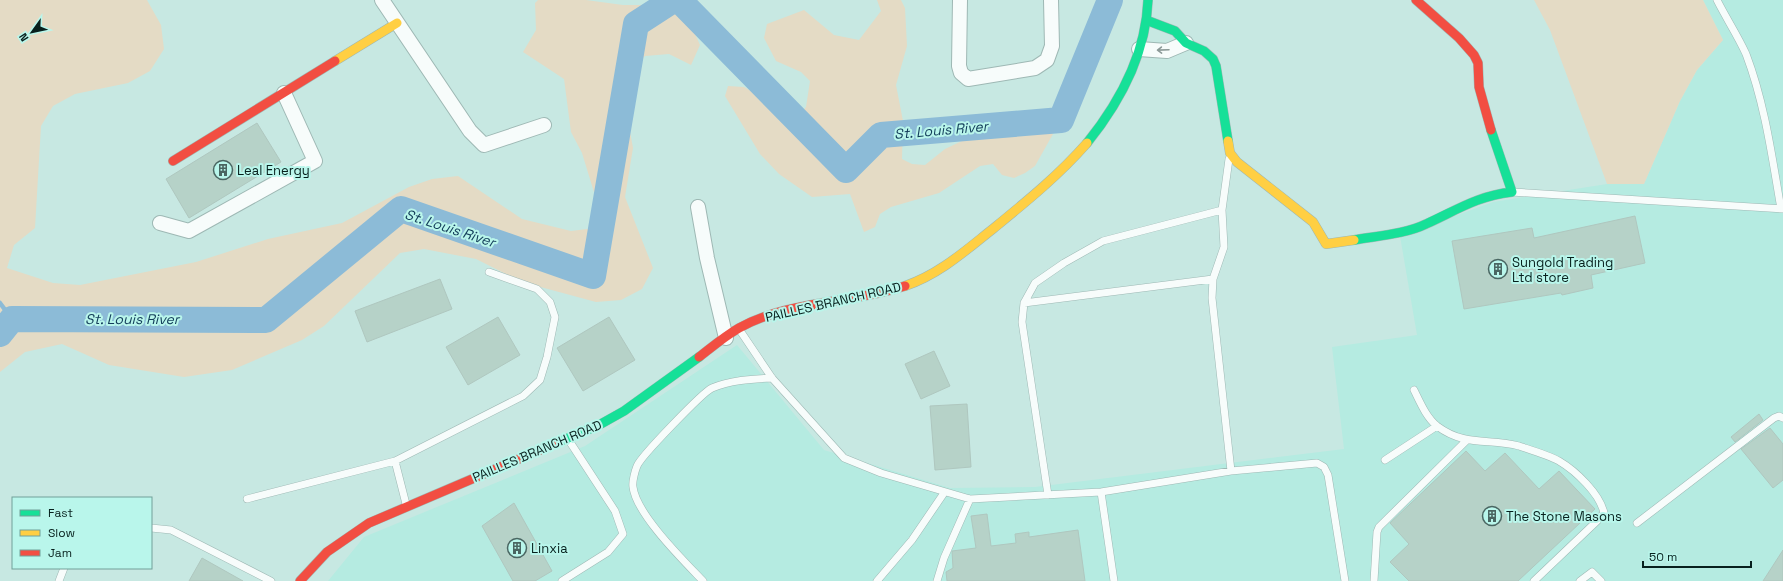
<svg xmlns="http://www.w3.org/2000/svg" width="1783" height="581" viewBox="0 0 1783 581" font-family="'Space Grotesk',sans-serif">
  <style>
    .built { fill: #b5ebe1 }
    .green { fill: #e4dbc5 }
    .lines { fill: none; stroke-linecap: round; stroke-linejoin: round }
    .stream { stroke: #8cbbd7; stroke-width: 4.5 }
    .river { stroke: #8cbbd7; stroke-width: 26 }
    .building { fill: #b6d2c8; stroke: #afc7bf }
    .lane-casing { stroke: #9eb8b4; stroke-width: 8 }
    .street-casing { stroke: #9eb8b4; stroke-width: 16 }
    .fast-casing { stroke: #9eb8b4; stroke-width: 10 }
    .slow-casing { stroke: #9eb8b4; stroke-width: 10 }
    .jam-casing { stroke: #9eb8b4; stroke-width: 10 }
    .lane { stroke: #f7fcfb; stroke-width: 7 }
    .street { stroke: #f7fcfb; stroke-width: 14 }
    .fast { stroke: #16e098; stroke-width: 9 }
    .slow { stroke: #ffcf43; stroke-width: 9 }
    .jam { stroke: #f24e42; stroke-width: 9 }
    .oneway { stroke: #8b9997 }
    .labels { text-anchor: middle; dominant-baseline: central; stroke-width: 4; stroke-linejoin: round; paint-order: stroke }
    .poi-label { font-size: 13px; fill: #07201d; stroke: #b9f6eb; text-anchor: start }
    .street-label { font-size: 13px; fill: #07201d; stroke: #b9f6eb }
    .water-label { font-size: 14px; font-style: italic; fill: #123c59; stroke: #b9f6eb }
  </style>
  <rect width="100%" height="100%" fill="#c7e8e2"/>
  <path class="built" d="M1703,0H1783V581H328L364,537L585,446L737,345L824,450L950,488L1035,487L1344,449L1332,347L1417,335L1400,236L1493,202L1607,184H1644L1680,101L1697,70L1723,40Z"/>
  <path class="green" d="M0,0H147L161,25L164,49L150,71L128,83L75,94L53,106L41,126L35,228L14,245L7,268L53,283L80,285L196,262L268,239L342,223L409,187L432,179L458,176L522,219L571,231L595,228L597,202L582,153L571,132L564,79L523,52L536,30L535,3L538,0H586L623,5H673L690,23L700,45L691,65L669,54L645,56L627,74L624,99L633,148L625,197L653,268L642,289L621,300L596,302L522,282L476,259L424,249L400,253L324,326L302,340L232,370L184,377L109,365L62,344L25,352L0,372Z
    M877,0H901L905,8L907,46L896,85L903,121L902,159L912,164L925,165L945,149L1025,111L1053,134L1035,166L1025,173L1014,178L1002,175L993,164L980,166L939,193L891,207L880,214L875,227L864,232L850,194L812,197L779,174L760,154L725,96L728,86L744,87L797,117L806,107L810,81L801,72L776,61L764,38L767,24L804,10L834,35L859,40L881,11Z
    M1534,0H1703L1723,40L1697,70L1680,101L1644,184H1607L1550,30Z"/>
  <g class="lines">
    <path class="stream" d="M0,303L12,319"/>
    <path class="river" d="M679,0L846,170L881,135L1061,120L1110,0
      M0,334L12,319L266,320L401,209L593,276L636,24L673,0"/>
  </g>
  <path class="building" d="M257,123L281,162L189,218L166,179Z
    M1635,216L1645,263L1591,275L1593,288L1562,295L1561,293L1464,309L1452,241L1532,228L1534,238Z
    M440,279L452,309L367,342L355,311Z
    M498,317L520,355L468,385L446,347Z
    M609,317L635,360L583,391L557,348Z
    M934,351L950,386L921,399L905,364Z
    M967,404L971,467L935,470L930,406Z
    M1759,414L1763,420L1735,442L1731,437Z
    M1770,428L1783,444V480L1773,488L1741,449Z
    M1466,451L1485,471L1505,453L1539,489L1559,471L1595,509L1518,581H1409L1390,562L1409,544L1390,523Z
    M514,503L552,571L535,581H513L482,526Z
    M987,514L991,546L1016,543L1015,534L1029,532V537L1078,530L1085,581H947L946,572L953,568L952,551L976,548L971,516Z
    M1783,550V581H1763Z
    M202,558L243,581H189Z"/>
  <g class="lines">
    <g class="lane-casing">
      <path id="lane" d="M1717,0C1726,18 1738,36 1746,54C1765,104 1772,157 1781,209
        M1512,192L1783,209
        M1222,210L1224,247L1213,279L1212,298L1231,471
        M1024,303L1213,279
        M739,329L772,378L844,458L881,473L970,499L1101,492L1231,471L1317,463L1324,467L1328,475L1345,581
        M1414,390C1420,402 1426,417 1437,426C1465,447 1489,438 1519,446C1531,450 1548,455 1559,461C1576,471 1600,494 1604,513L1597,521L1534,581
        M1385,460L1437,426
        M395,461L406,504
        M1101,492L1114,581
        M1048,495L1022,322L1024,303L1035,283L1064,263L1103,241L1222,210L1229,159
        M247,499L395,461L523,396L540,380L547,357L555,317L550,302L537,289L489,272
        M1637,523L1774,418L1779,416L1783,418
        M151,528L171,530L271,581
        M59,581L64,568
        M562,581L608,552L623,534L615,511L568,439
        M703,581C684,561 636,514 633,487C632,482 635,471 637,466C641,456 703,392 712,388C730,380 752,379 772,378
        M877,581L912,540L944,493
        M937,581L944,558L970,499
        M1374,581L1377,532L1379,527L1466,441
        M1580,581L1592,572L1601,581"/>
    </g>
    <g class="street-casing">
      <path id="street" d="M382,0L470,131L484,145L544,125
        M960,0L959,66L961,73L968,79L1035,68L1047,60L1052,46L1051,0
        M1139,49L1167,51L1186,43
        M698,207L707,258L726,338
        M160,223L189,231L315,161L284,93"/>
    </g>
    <g class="fast-casing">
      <path id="fast" d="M1146,20L1175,31L1186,43L1204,51L1213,59L1216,66L1228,141
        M1087,143C1120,102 1146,54 1148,0
        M1354,240C1376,236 1406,234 1426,224C1457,210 1477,196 1512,192L1491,130
        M554,444L599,425L624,411L699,357"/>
    </g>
    <g class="slow-casing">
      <path id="slow" d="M335,61L397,23
        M1228,141L1230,153L1237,162L1313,222L1326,244L1354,240
        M905,286C940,274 966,250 994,228C1027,201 1059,175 1087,143"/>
    </g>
    <g class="jam-casing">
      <path id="jam" d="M1416,0L1459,38L1474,55L1478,63L1479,87L1491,130
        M173,161L335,61
        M699,357C712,347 725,336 739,328C789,300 851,304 905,286
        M300,581L327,552L369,523L554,444"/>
    </g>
    <use href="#lane" class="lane"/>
    <use href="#street" class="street"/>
    <use href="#fast" class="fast"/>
    <use href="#slow" class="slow"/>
    <use href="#jam" class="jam"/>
  </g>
  <defs><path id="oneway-shaft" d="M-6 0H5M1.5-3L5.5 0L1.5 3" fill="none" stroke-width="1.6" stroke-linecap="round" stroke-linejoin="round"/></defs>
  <use class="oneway" href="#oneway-shaft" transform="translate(1163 50) rotate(178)"/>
  <defs>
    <g id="building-ring" transform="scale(1)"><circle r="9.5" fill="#b9f6eb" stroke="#4a6662" stroke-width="1.5"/><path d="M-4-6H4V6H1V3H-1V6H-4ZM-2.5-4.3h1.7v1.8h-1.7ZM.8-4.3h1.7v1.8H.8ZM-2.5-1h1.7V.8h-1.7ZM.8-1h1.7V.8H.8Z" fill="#4a6662"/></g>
  </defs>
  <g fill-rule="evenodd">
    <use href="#building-ring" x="223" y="170"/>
    <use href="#building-ring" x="1498" y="269"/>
    <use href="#building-ring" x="1492" y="516"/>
    <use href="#building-ring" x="517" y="548"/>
  </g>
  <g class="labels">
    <g class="poi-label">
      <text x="237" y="170">Leal Energy</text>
      <text x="1512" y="262">Sungold Trading<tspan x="1512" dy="15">Ltd store</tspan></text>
      <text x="1506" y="516">The Stone Masons</text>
      <text x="531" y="548">Linxia</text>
    </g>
    <g class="street-label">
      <text transform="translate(833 302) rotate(-13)">PAILLES BRANCH ROAD</text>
      <text transform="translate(537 451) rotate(-23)">PAILLES BRANCH ROAD</text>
    </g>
    <g class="water-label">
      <text transform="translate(941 130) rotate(-5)">St. Louis River</text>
      <text transform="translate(450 228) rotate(18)">St. Louis River</text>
      <text x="132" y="319">St. Louis River</text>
    </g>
  </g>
  <rect x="12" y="497" width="140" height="72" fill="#b9f6eb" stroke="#72a099"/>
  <rect x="20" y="510" width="20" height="6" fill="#16e098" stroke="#72a099"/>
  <text x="48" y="517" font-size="12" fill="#07201d">Fast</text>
  <rect x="20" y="530" width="20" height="6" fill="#ffcf43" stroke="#72a099"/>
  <text x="48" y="537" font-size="12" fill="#07201d">Slow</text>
  <rect x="20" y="550" width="20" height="6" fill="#f24e42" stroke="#72a099"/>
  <text x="48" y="557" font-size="12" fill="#07201d">Jam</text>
  <g transform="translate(32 32) rotate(237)" stroke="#b9f6eb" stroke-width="3" paint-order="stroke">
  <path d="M0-3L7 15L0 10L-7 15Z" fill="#07201d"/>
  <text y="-6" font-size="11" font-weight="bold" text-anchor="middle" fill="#07201d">N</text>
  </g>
  <path d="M1643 561v6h108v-6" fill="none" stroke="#07201d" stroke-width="2"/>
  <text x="1649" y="561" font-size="12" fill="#07201d" stroke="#b9f6eb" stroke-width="3" paint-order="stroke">50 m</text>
</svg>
